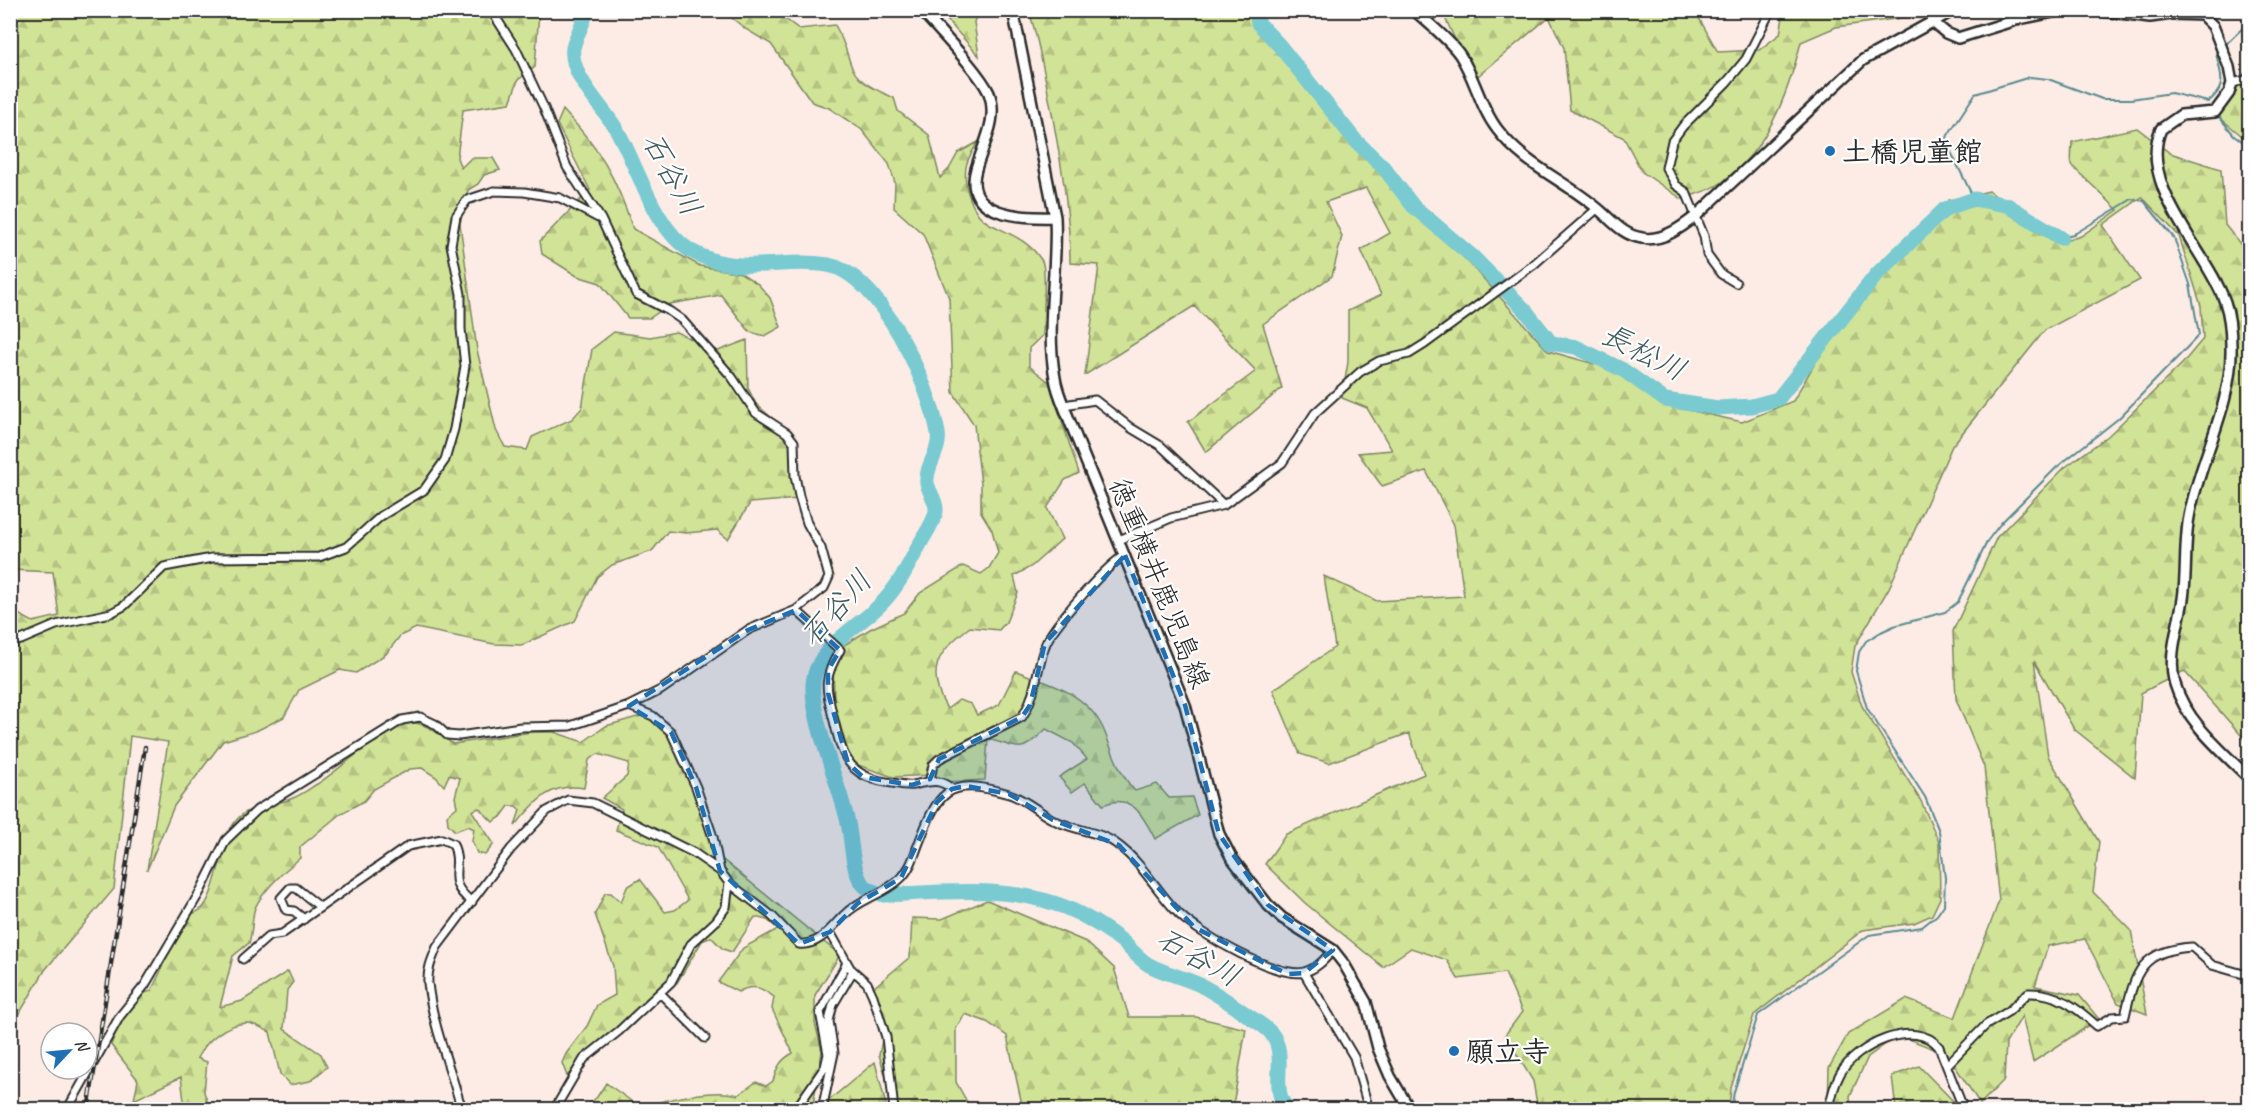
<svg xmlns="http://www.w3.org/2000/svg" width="2260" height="1120" viewBox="0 0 2260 1120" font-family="Caveat,'Klee One',sans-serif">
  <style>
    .forest { fill: url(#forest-firs); stroke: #7e8761; stroke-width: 1.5 }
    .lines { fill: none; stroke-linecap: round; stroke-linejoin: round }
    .stream { stroke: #5a8a8f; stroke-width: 2 }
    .river { stroke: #79cad1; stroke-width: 15 }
    .street-casing { stroke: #2b2b2b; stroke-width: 11 }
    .secondary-casing { stroke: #2b2b2b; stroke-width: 14 }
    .street { stroke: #fff; stroke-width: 7 }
    .secondary { stroke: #fff; stroke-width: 9 }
    .rail-casing { stroke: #2b2b2b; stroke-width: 4.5 }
    .rail { stroke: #fff; stroke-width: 2; stroke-dasharray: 7; stroke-linecap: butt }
    .marked { fill: #1f6fb2; fill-opacity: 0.2; stroke: #1f6fb2; stroke-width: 4.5; stroke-dasharray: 12 8; stroke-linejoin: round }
    .poi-dot { fill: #1f6fb2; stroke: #fff; stroke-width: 2 }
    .labels { text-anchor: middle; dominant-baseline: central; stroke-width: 4.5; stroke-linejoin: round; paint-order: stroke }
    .poi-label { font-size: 28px; font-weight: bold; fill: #2b2b2b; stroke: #fff; text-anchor: start }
    .street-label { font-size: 28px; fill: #2b2b2b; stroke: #fff }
    .water-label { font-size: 30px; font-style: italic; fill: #425b5d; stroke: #fff }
  </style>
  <defs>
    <pattern id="forest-firs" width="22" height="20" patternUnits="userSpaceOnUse" patternTransform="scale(1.5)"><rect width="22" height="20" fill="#d1e397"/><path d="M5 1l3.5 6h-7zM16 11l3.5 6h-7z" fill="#b4c382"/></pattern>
  </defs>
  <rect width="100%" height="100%" fill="#fcece5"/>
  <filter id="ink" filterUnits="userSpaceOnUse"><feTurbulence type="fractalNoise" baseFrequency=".0167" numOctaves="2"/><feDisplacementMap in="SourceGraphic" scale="12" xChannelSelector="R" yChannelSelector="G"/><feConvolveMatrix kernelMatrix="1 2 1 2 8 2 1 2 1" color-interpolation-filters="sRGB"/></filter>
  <g filter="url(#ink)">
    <path class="forest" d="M11,11H539L535,67L518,80L510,103L463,110L457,158L461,168L471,158H493L500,170L484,175L478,184L468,190L460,224L477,350L496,430L505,447L527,450L532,437L572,419L582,408L592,349L614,332L650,337L676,332L718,351L747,340L748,388L756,404L781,426L790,442L798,499L750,503L728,539L717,530L686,533L668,531L652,551L612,565L597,577L575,621L522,645L494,644L416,628L400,636L386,654L356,673L340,670L299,690L284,717L256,731L223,741L174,806L147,870L168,742L130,736L114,889L45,970L11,1028L10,629H17L11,623V610L33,622L59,616L53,572L11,570Z
      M723,11H783L784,18L799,29L835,25C859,68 838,74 894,98L898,111L929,135L940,178L949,169L958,153L978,142C974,149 967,159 966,167C963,186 972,215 990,224C1010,234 1030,241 1042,261C1047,269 1043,323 1043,335L1029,348V366L1049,382L1079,473L1065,480L1047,508L1062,539L1032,566L1014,576L1018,593L1006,622L999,630L970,627C937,651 925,671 947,709L959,700L971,704L977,715L999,705L1016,671C1052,685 1089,693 1105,733C1113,753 1120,775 1135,791L1157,784L1169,798L1192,797L1198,815L1155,839C1143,816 1132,792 1103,805L1085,783L1072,792L1059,777L1087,759L1073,743L1046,729C1020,755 1022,748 988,739L985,780L944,782L933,775L893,777L855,764L848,752L834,703L833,662L841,647L870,629L904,613L920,593L963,566L981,574L989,568L998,553L992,530L981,512V484L974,425L953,392L949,298L923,234L894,208L895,183L889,164L861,129L829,108L812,102L771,44L747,30Z
      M939,11H978L974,22L979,56Z
      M1029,11H1249L1253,25L1383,174L1474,268L1548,351L1613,369L1661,404L1742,422L1793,401L1845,311L1949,200L1989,191L2058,243L2081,236L2118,210L2071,165L2072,142L2137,128L2170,153L2221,169L2225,225L2249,255V744L2184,671L2141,693L2135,778L2074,729L2034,661L2048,756L2099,842L2093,892L2131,930L2147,1014L2118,1003L2085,939L2048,946L2035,986L2079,995L2099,1019L2033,1062L2022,1016L2006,1043L2004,1080L1980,1104L1947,1054L1898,1035L1868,1057L1850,1096L1851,1109H1828L1829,1068L1848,1034L1906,999L1955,1018L1999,901L1984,767L1956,699L1953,631L1997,537L2064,468L2108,436L2182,364L2203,339L2201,306L2179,236L2142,197L2103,225L2140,280L2045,330L1952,446L1889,588L1855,646L1851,672L1862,706L1921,801L1939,842L1940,898L1932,915L1914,923L1863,930L1754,1015L1731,1088L1729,1109H1533L1537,1104L1533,1081L1505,1035L1522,1012L1505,973L1458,979L1447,960L1411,948L1383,967L1305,903L1265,864L1286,834L1424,774L1409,733L1329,763L1300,754L1273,690L1335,647L1324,576L1377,601L1464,596L1454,525L1426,471L1382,486L1358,453L1392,450L1367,408L1342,398L1348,362V311L1381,295L1361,250L1390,233L1366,188L1326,202L1342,236L1332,276L1263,324L1282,388L1206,452L1188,422L1256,371L1194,306L1085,375L1099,265L1070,263C1070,212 1061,163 1052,113C1045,79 1040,44 1029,11Z
      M1442,11H1695L1718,52L1759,50L1780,34L1784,11H2007L1994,16L1902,18L1836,27L1801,42C1787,97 1768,149 1721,183C1710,191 1694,194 1682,199L1642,172L1624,138L1570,110L1564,48L1549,17L1478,76L1458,46Z
      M2249,68V142L2212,111Z
      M563,110C600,149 616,177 633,229L700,266L741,273L758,284L770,298L781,327L765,336L750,332L721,295L670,304L650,318H628L600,283L577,276L542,254L540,241L590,190L557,124Z
      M644,715L667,731L682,752L712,851L840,955L815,995V1023L822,1051L813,1105L804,1110L584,1109L597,1097L606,1083L641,1108C665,1099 714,1088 738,1095L756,1082L766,1086L773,1081C777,1067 780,1060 793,1053L772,1009L774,997C761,987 752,984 738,992L718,982L743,948L778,929L767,920L755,917L732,952L723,949L711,937L702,941L677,983L658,990L638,1012L581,1060L567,1076L562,1063L566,1054L587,1026L597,1005L615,995L613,966L595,914L605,893H611L621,902L627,887L640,879L665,912L675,910L688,900L658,847L616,830L622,809L602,798L627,776L629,763L598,754L589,760L584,788C550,782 535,802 515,826L520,810L516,806H509L501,817L493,822L479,808L472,811L494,844L485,855L477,853L472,841L474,829L468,826L455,831L448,824L447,815L457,807L455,797L460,778L449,775L444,786L436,777L422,768L410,769L374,789L364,801L340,814L300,847V858C286,869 259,894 254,911C252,922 252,933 249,943L233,956L220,1007L242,1001L288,971L293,982L287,990L284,1029L321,1054L327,1067L310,1081L290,1085L280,1074L270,1032C263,1029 254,1023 247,1023C225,1024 207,1040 197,1058L207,1062L204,1092L210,1109H185L181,1077L134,1100L138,1080L111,1045L128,999L151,991L160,973L179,919C186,916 194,914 200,910C216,900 221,840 235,822C248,803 274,807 293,798C301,795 309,789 317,784C339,771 389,722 413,723C427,723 442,737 453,744L531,732H554L583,742L606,726Z
      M987,900L1086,942L1114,968L1129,1017H1196L1246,1029L1233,1105L1235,1109H1023L1007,1036L987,1022L965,1014L956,1028V1082L971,1109H896L879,1055L883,1036L873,988L910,957L912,918L942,919Z
      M875,1062L887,1109H831L827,1102Z
      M1919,1066L1961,1109H1896L1892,1076Z"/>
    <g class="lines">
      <path class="stream" d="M2224,46L2250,21
        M2216,113L2234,135L2250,147
        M1974,199L1946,142L1948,135L1975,94L2030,77L2048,79L2102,99H2131L2171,93L2208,102C2228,86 2221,76 2216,53L2220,50
        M1731,1110L1734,1092L1758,1015L1869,935L1922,927L1937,915L1944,905L1945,878L1939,831L1925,797L1867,708L1856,671L1859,652L1866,641L1881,632L1894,626L1945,612L1958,602L1988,540L2001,523L2057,467L2119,418L2199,335L2190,284L2174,238L2144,201L2132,199L2076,233L2061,238"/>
      <path class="river" d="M587,10C584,23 576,35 573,48C569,77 607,110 619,134C638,168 656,231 691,251C739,278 781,257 828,265C880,274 930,386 938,433C941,452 925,465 927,483C929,493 937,501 936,511C934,522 926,533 921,542C909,564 898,588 880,605C857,628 822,644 814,677C806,708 841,788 848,823C852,841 851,863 860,880C865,889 874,892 884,895C948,892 1020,883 1080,914C1095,922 1109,931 1122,941C1132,950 1141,962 1153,967C1168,974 1185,978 1200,985C1218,994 1233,1005 1250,1017C1257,1022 1265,1026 1271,1033C1290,1057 1267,1089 1289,1110
        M1257,10L1258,23L1279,45L1355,140L1384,168L1413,206L1473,257L1525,310L1551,343L1576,347L1623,370L1665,400L1718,408L1752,406L1778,399L1877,274L1945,209L1974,199L2007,205L2061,238"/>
      <g class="street-casing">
        <path id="street" d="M2232,83L2250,79
          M1736,283L1721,274L1707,255L1704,236L1686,192L1676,185L1666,168L1672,141L1683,126L1727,82L1746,59L1771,10
          M1064,405L1095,400L1131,428L1161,446L1224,505
          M1119,540L1171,518L1224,505L1282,463L1315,413L1360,372L1379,361L1409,354L1425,344L1533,265L1598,208
          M796,610L840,650C822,680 826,688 834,721C842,755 848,776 886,782C894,783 905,786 913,785C929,782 938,777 952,789
          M10,642L21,640L56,625L111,613L124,606L164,567L212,558L319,557L346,547L381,516L424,490L445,460L454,429L465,366L461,329V294L451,245L456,216L467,200L494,191L524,192L560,198L598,218
          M629,706L653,716L671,732L696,787L713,837L720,871
          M930,779L933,765L939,759L1022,717C1036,696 1036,670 1045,646C1051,627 1107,565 1125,555
          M304,919L294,911L286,910L281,898L290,888H296L320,907
          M830,932L850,968L867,983L873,996L886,1037L894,1110
          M243,959L269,936L282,934L408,846L442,839L453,844C464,870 443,880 472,902
          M1304,973L1354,1057L1369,1110
          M660,993L705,1038
          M1947,1065L1986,1025L2009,1011L2028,993C2057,992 2076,1007 2097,1026L2112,1017L2125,1016C2135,971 2142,950 2192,947L2212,965L2250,976
          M67,1110L120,1016L145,985L200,892L226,840L257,810L402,720L420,717L435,724L447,735L459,736L521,727L570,726L597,717L629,706L661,690L748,630L796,610L824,588L829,577L821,548L807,523L799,496L795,476L794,442L787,433L756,413L732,377L682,320L669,311L636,294L601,219L567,167L544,108L516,49L491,10
          M464,1110L459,1100C448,1062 432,1022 428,983C427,970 432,959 437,947L511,849L547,811L568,800L593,803L694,853L720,871L729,883L772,916L799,944C819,946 830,929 843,916C859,899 883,895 900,879C909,871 913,859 917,848C938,793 945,775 1009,794C1025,799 1037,811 1052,819C1073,831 1100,830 1119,846C1143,864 1158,893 1179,914C1199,934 1278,979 1304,972C1317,969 1325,959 1333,950
          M554,1110L584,1059L619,1031L671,982L691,944L716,921L726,907L729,883
          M799,1110L800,1103L825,1067L828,1054L820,1012L847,963
          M822,1110L834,1053L829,1021L833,1005L853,971
          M1829,1110C1831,1098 1834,1085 1840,1074C1855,1046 1915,1017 1939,1047L1964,1110"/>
      </g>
      <g class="secondary-casing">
        <path id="secondary" d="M921,10C938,30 979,71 989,93C999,119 983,144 976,169C962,217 1025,218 1055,217
          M1013,10L1055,217C1058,270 1045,325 1055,378C1057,393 1065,408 1070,422L1185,705L1219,834L1231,857L1268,905L1282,918L1333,950L1344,964L1366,1002L1378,1048L1390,1076L1410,1110
          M1414,10C1429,24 1448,38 1460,55C1475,78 1480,107 1497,129C1524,165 1564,180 1597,208C1612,220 1622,235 1642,238C1662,242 1682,227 1696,216L1863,60L1954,10
          M2096,10L2150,17L2172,14L2202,15L2213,26L2229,67L2232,83L2229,93L2215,112L2181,115L2161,129C2137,185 2207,251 2225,302C2230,317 2231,330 2231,346C2233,405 2199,460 2189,517C2184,544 2187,572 2183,599C2179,625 2167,657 2175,684C2186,722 2223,752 2250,779
          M1934,23L1946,33L1958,38L2019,19L2063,10"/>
      </g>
      <use href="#street" class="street"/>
      <use href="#secondary" class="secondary"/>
      <g class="rail-casing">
        <path id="rail" d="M88,1110L145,747"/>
      </g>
      <use href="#rail" class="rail"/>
    </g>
  </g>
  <path class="marked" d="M1125,555L1185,705L1219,834L1268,905L1333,950L1304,973L1289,974L1270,966L1194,927L1119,845L1053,820L1009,794L966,786L952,789L937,802L901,878L858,903L830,932L799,944L720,871L696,787L671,732L629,706L748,630L796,610L840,650L828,670V693L848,763L863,777L912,785L930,779L939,759L1022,717L1030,705L1045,643Z"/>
  <g class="poi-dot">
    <circle cx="1830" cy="151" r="6"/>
    <circle cx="1454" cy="1051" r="6"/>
  </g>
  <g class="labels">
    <g class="poi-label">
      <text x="1842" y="151">土橋児童館</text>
      <text x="1466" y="1051">願立寺</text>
    </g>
    <g class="street-label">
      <text transform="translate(1160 583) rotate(68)">徳重横井鹿児島線</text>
    </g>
    <g class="water-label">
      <text transform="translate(672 174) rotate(61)">石谷川</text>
      <text transform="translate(1644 352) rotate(27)">長松川</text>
      <text transform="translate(836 608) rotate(-48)">石谷川</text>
      <text transform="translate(1199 957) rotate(29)">石谷川</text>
    </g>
  </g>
  <rect width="2260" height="1120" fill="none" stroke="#fff" stroke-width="36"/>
  <rect x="18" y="18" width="2224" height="1084" fill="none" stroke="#2b2b2b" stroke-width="2" filter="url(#ink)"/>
  <g transform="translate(69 1051) rotate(64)"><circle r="28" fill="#ffffff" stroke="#aaaaaa" stroke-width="1.5"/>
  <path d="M0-4.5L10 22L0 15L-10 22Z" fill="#1f6fb2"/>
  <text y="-9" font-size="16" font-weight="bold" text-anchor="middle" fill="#2b2b2b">N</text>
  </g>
</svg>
